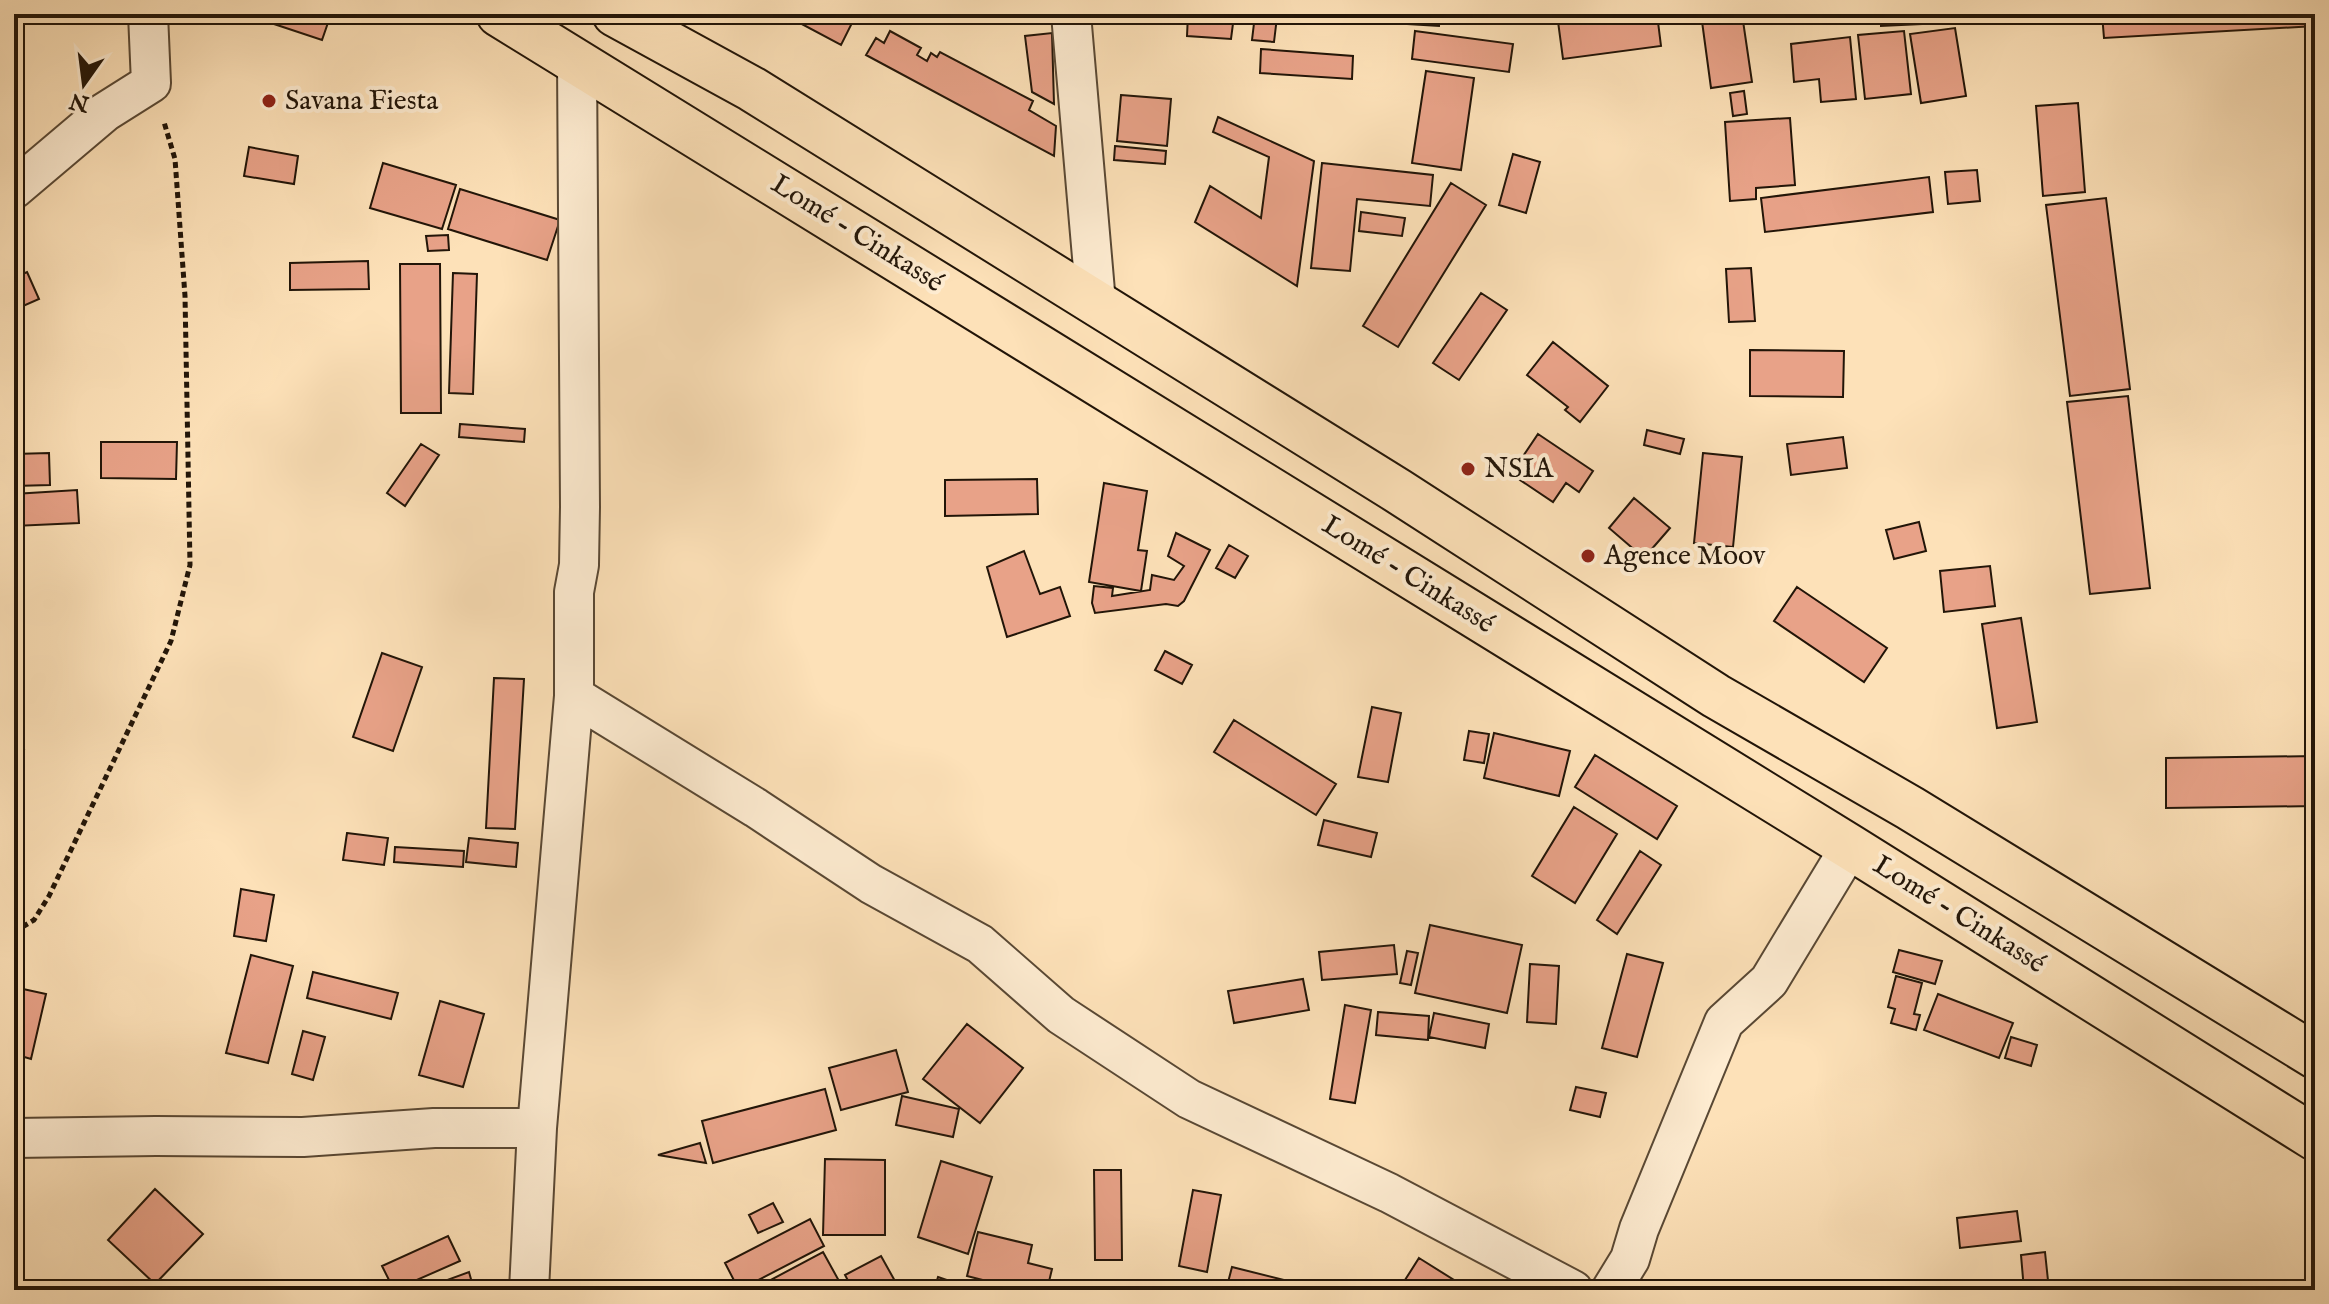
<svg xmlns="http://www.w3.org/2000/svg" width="2329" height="1304" viewBox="0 0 2329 1304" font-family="'IM FELL English',serif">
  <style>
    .building { fill: #e8a288; stroke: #221508; stroke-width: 2 }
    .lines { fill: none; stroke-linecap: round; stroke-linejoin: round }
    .minor-casing { stroke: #594834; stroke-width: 42 }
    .trunk-casing { stroke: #221508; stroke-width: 48 }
    .path { stroke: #221508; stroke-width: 5; stroke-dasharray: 6 4; stroke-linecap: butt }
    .minor { stroke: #feecd1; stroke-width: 38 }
    .trunk { stroke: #fde1b8; stroke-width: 44 }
    .poi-dot { fill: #8f2418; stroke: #feecd1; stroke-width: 3 }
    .labels { text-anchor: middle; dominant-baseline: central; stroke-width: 8; stroke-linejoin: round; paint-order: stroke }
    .poi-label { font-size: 28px; fill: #221508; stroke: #feecd1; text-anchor: start }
    .street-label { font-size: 28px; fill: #221508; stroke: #feecd1 }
  </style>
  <rect width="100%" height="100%" fill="#fde1b8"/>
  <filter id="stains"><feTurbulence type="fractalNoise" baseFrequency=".0025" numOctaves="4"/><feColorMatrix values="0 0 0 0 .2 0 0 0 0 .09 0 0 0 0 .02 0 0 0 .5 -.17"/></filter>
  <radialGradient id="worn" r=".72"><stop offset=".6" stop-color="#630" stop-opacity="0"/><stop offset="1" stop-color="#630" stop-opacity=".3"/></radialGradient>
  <path class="building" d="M244,14H331L322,40Z
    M783,14H839L853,21L841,45Z
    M946,14H1049V18L946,23Z
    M1188,14L1234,16L1231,39L1187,36Z
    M1409,14H1440L1439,26L1408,24Z
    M1557,14H1657L1661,46L1563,59Z
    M1701,14H1742L1752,82L1711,88Z
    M1881,14H1964V22L1881,26Z
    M2102,14H2315V26L2104,38Z
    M1255,15L1277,17L1274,42L1252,40Z
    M1955,28L1966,96L1921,103L1910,34Z
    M890,31L921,48L917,55L927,61L931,53L937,57L940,52L1033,101L1029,110L1056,126L1054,156L866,55L876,38L884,43Z
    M1415,31L1513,44L1509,72L1412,59Z
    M1904,31L1911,94L1865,99L1858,35Z
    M1052,33L1054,104L1032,92L1025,36Z
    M1850,37L1856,99L1821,102L1819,79L1794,82L1791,44Z
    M1261,49L1353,56L1352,79L1260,73Z
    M1426,71L1474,78L1461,170L1412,163Z
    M1744,91L1747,114L1733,116L1730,93Z
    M1121,95L1171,99L1167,146L1117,141Z
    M2078,103L2085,192L2043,196L2036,106Z
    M1218,117L1314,161L1297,286L1195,222L1210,186L1261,218L1269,157L1213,132Z
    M1790,118L1795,185L1756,188V199L1730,201L1725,122Z
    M1115,146L1166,151L1165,164L1114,160Z
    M249,147L298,156L294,184L244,176Z
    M1513,154L1540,162L1526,213L1499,205Z
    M383,163L456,185L442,229L370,208Z
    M1322,163L1433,175L1430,206L1357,199L1350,271L1311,268Z
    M1977,170L1980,201L1948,204L1945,172Z
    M1929,177L1933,212L1765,232L1761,198Z
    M1451,183L1486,205L1398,347L1363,326Z
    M460,189L560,220L547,260L448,229Z
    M2106,198L2130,389L2070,396L2046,205Z
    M1361,212L1405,218L1402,236L1359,231Z
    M448,235L449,250L428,251L426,236Z
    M368,261L369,289L290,290V263Z
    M400,264H440L441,413H401Z
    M1751,268L1755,321L1729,322L1726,269Z
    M27,272L39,299L14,310V278Z
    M453,273L477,274L473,394L449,393Z
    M1481,293L1507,310L1459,380L1433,363Z
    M1553,342L1608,386L1580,422L1565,410L1568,407L1527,375Z
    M1750,350L1844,351L1843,397L1750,396Z
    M2128,396L2150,588L2090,594L2067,402Z
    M460,424L525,429L524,442L459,437Z
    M1647,430L1684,439L1680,454L1644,445Z
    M1538,434L1593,471L1579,492L1566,483L1553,502L1511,474Z
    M1843,437L1847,468L1791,475L1787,444Z
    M101,442H177L176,479L101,478Z
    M421,444L439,455L405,506L387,493Z
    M49,453L50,485L14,486V454Z
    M1703,453L1742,457L1733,547L1694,543Z
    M1037,479L1038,514L945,516V480Z
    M1104,483L1147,491L1138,550L1147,551L1141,591L1089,582Z
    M77,490L79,523L14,526V494Z
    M1634,498L1670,528L1644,558L1609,528Z
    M1919,522L1926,551L1894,559L1886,530Z
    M1176,533L1210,550L1184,601L1178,606L1166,604L1095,613L1092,603L1094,586L1113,588L1112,596L1150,590L1152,575L1174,580L1184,566L1168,556Z
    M1229,545L1248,556L1235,578L1216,568Z
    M1024,551L1040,594L1060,587L1070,616L1007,637L987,567Z
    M1990,566L1995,606L1944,612L1940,571Z
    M1797,587L1887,648L1864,682L1774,621Z
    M2021,618L2037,722L1997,728L1982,624Z
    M1165,651L1192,665L1182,684L1155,670Z
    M382,653L422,667L393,751L353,737Z
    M494,678L524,679L515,829L486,828Z
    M1372,707L1401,713L1388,782L1358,777Z
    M1234,720L1336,784L1316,815L1214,752Z
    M1469,731L1489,734L1484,763L1464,760Z
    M1494,733L1570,751L1559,796L1484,778Z
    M14,748L24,750L16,787H14Z
    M1595,755L1677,806L1657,839L1575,787Z
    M2315,756V806L2166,808V758Z
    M1574,807L1617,834L1575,903L1532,876Z
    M1324,820L1377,833L1371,857L1318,845Z
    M347,833L388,838L384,865L343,860Z
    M469,838L518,843L516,867L466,862Z
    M395,847L464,851L463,867L394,862Z
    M1640,851L1661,865L1617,934L1597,920Z
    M241,889L274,895L266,941L234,936Z
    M1430,925L1522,945L1507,1013L1415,993Z
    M1394,945L1397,974L1322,980L1319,952Z
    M1899,950L1942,961L1935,984L1893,972Z
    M1407,951L1418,953L1411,985L1400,983Z
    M1627,954L1663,963L1637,1057L1602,1048Z
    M251,955L293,966L268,1063L226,1053Z
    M1530,964L1559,966L1556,1024L1527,1022Z
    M313,972L398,993L391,1019L307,998Z
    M1896,976L1922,983L1914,1014L1920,1015L1916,1030L1891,1023L1895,1009L1888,1007Z
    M1303,979L1309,1010L1234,1023L1228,991Z
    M23,989L46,994L31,1059L14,1054V1027Z
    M1938,994L2013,1023L1999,1058L1924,1030Z
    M440,1001L484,1014L463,1087L419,1075Z
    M1345,1005L1371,1010L1355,1103L1330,1099Z
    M1378,1012L1429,1016L1428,1040L1376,1035Z
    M1434,1013L1489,1024L1485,1048L1429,1037Z
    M967,1024L1023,1068L980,1123L923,1079Z
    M303,1031L325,1037L313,1080L292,1074Z
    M2011,1037L2037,1045L2031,1066L2005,1058Z
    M896,1050L908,1092L841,1110L829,1068Z
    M1576,1087L1606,1093L1600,1117L1570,1110Z
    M825,1089L836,1130L713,1163L702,1121Z
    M902,1096L959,1109L953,1137L896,1125Z
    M700,1143L706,1163L658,1155Z
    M825,1159L885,1160V1235H823Z
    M941,1161L992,1177L968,1254L918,1237Z
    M1094,1170H1121L1122,1260H1095Z
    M155,1189L203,1234L155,1284L108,1240Z
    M1193,1190L1221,1195L1207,1272L1179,1266Z
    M773,1203L783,1222L758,1233L749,1215Z
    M2017,1211L2021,1241L1960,1248L1957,1218Z
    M810,1219L824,1246L739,1290L725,1263Z
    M978,1232L1032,1245L1028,1263L1052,1269L1047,1290H1022L967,1276Z
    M448,1236L460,1261L394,1290L382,1266Z
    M823,1252L844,1290H752Z
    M2045,1252L2049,1290H2024L2021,1255Z
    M881,1256L900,1290H853L845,1275Z
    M1419,1258L1470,1290H1421L1405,1280Z
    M1232,1267L1324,1290H1226Z
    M469,1272L474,1290H450L447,1280Z
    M938,1277L964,1286L963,1290H934Z"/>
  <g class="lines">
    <g class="minor-casing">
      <path id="minor" d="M1071,14L1096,303
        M14,189L105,112L151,83L148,14
        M574,696L756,808L871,884L980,944L1061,1015L1189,1099L1389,1193L1573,1290
        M14,1138L156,1136L303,1137L434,1128H537
        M529,1290L537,1128L574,696V592L579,565L580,507L577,61
        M1611,1290L1630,1259L1639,1229L1724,1022L1769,981L1850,847"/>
    </g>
    <g class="trunk-casing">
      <path id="trunk" d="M499,14L1850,847L2315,1138
        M615,14L752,89L1398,491L1716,696L1910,808L2315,1056"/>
    </g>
    <path class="path" d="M14,932L34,920L49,896L171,641L190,565L185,296L175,159L164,122"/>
    <use href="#minor" class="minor"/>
    <use href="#trunk" class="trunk"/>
  </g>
  <g class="poi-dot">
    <circle cx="269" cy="101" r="8"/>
    <circle cx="1468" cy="469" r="8"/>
    <circle cx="1588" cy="556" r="8"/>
  </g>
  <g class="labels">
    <g class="poi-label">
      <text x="285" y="101">Savana Fiesta</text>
      <text x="1484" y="469">NSIA</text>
      <text x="1604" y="556">Agence Moov</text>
    </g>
    <g class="street-label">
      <text transform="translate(857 234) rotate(32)">Lomé - Cinkassé</text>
      <text transform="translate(1408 575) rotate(32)">Lomé - Cinkassé</text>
      <text transform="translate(1959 915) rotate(32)">Lomé - Cinkassé</text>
    </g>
  </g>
  <rect width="2329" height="1304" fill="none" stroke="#fde1b8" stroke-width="48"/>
  <rect x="16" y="16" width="2297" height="1272" fill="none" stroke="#221508" stroke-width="4"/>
  <rect x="24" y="24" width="2281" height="1256" fill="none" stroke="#221508" stroke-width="2"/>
  <g transform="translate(84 84) rotate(194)" stroke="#feecd1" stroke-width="6" paint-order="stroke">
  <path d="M0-6L14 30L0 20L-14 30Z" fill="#221508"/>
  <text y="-12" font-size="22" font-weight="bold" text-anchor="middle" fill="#221508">N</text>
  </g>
  <rect width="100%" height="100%" filter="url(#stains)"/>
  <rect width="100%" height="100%" fill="url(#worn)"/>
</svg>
